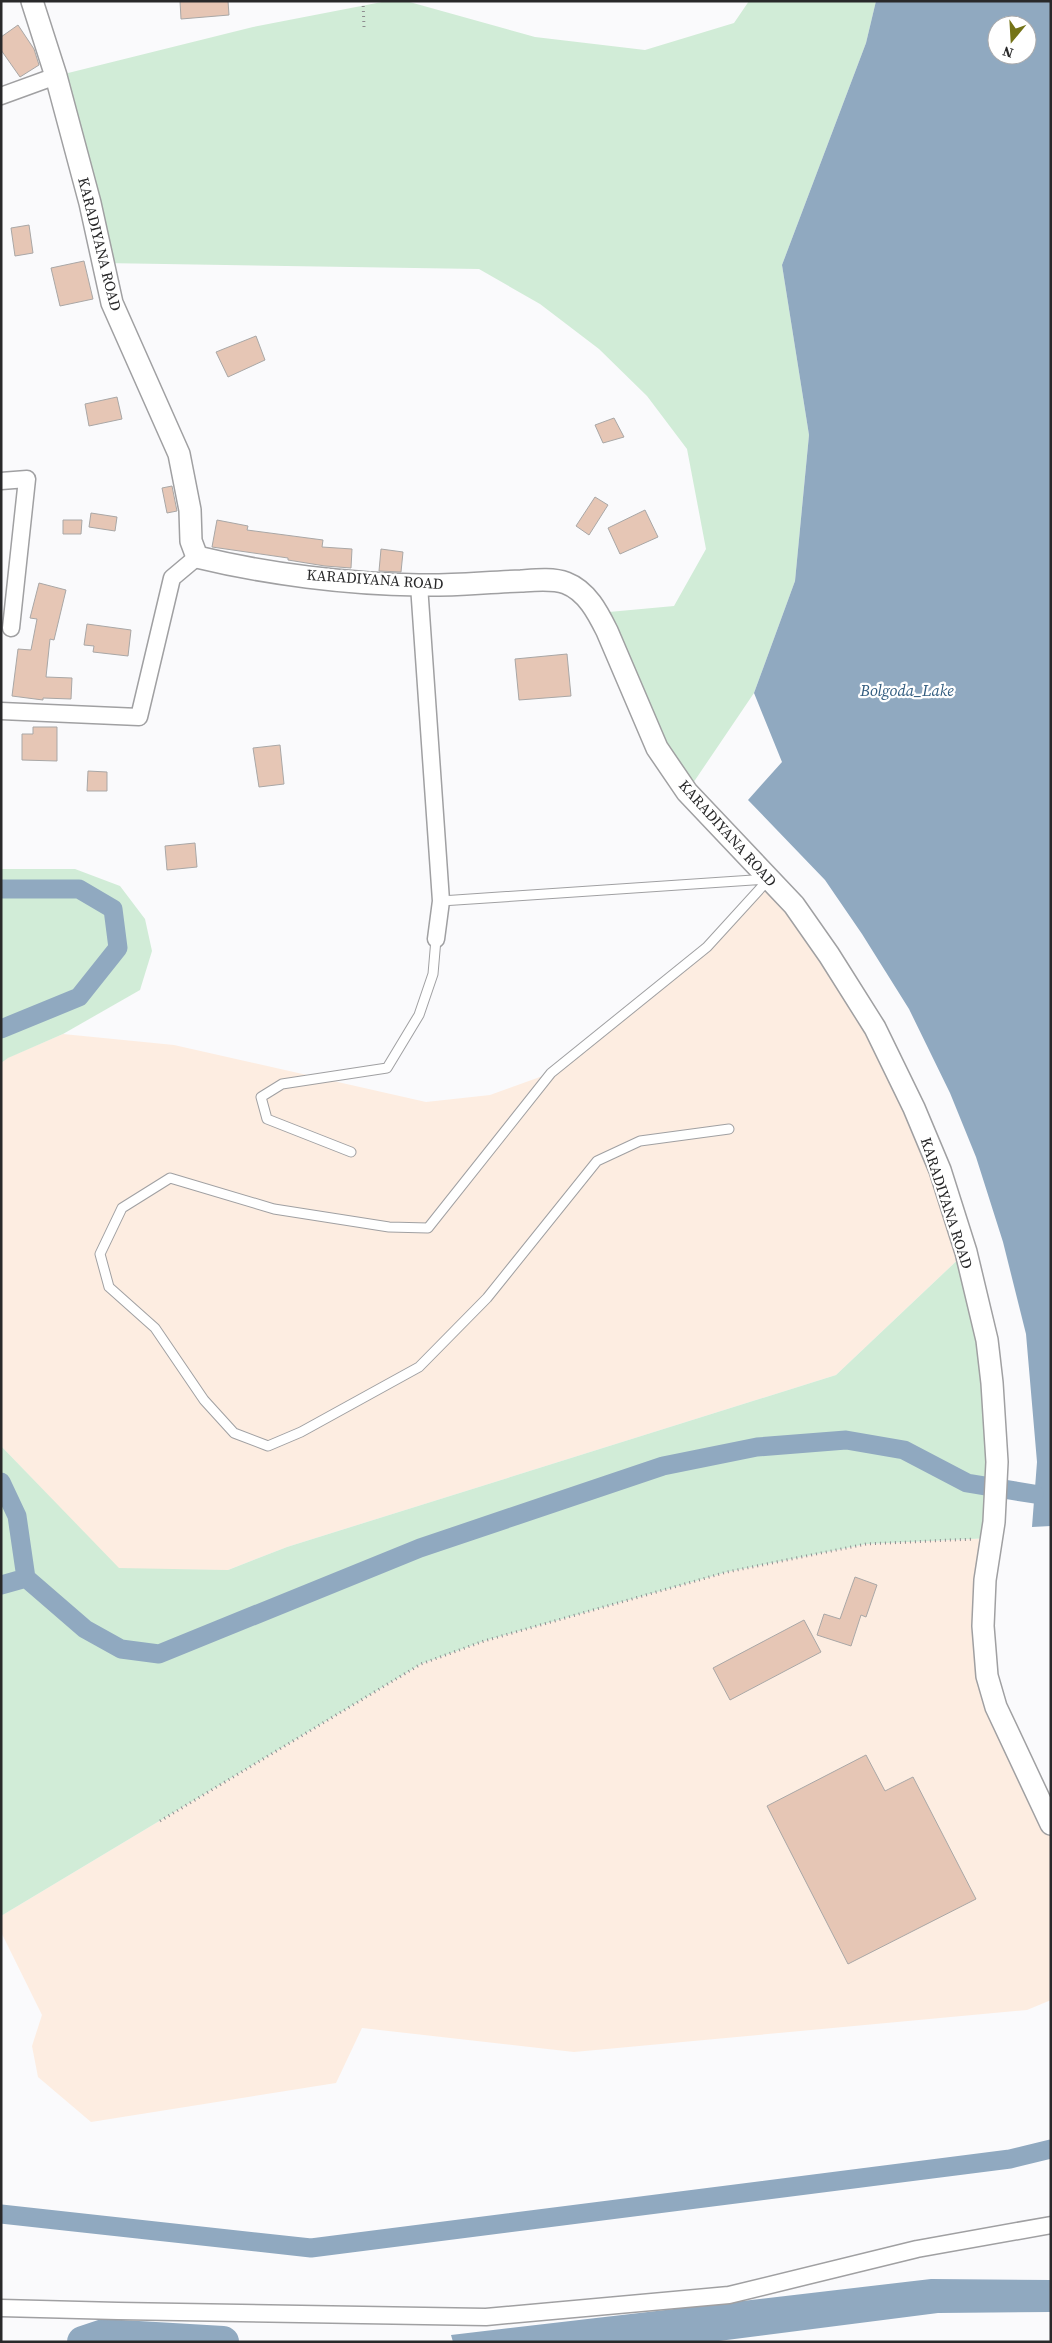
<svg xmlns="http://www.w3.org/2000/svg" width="1052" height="2343" viewBox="0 0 1052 2343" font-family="'Source Serif 4',serif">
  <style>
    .industrial { fill: #fdede1 }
    .green { fill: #d1ecd7 }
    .water { fill: #90a9c0; fill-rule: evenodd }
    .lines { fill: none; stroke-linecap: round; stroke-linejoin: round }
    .canal { stroke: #90a9c0; stroke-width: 19 }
    .river { stroke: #90a9c0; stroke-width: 32 }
    .building { fill: #e6c6b5; stroke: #a9a7a6 }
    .service-casing { stroke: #a0a0a2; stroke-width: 11 }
    .minor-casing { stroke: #a0a0a2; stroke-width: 19 }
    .tertiary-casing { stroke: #a0a0a2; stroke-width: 24 }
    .path { stroke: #8d8d8f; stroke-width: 3; stroke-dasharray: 1 4; stroke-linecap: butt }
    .service { stroke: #fff; stroke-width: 9 }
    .minor { stroke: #fff; stroke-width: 16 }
    .tertiary { stroke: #fff; stroke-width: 21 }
    .labels { text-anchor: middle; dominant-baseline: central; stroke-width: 4.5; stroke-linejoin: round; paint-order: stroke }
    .street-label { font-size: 15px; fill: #29292a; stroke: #fff }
    .water-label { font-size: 16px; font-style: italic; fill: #325c7f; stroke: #fff }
  </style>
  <rect width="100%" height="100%" fill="#fafafc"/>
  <path class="industrial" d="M769,879L875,1028L966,1252L836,1375L287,1547L228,1570L119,1569L1,1446V1063L7,1058L63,1034L174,1045L426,1102L490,1095L551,1073L707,947Z
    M992,1538L984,1658L1051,1824V2000L1027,2010L574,2052L362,2028L336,2083L91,2122L38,2077L32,2046L42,2015L1,1932V1916L421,1664L484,1641L727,1572L866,1544Z"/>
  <path class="green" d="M387,1H406L535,37L645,50L734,23L749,1H876L866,43L782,265L809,435L795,581L754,693L687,792L598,613L674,606L706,549L687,449L647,396L599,349L540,304L479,269L103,263L56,76L253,27Z
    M1,869H75L120,886L145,919L152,951L140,990L63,1034L8,1058L1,1063Z
    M966,1252L987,1340L992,1538L866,1544L727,1572L484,1641L421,1664L1,1916V1446L119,1568L228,1570L287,1547L836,1375Z"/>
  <path class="water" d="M876,1H1051V1526L1032,1527L1037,1462L1026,1334L1003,1242L976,1157L950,1093L909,1009L862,934L825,880L748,800L782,762L754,693L795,581L809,435L782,265L866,43ZM997,25H1027V55H997Z
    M931,2279L1051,2280V2312L938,2313L711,2342H453L451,2335Z"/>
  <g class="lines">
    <path class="canal" d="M1,889H79L113,909L118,948L79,997L1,1029
      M1,1482L17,1516L26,1578
      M1,1585L26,1578L85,1629L121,1649L159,1654L420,1548L663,1466L757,1447L846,1440L904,1450L967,1483L1034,1494
      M1,2214L311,2248L1010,2159L1051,2149"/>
    <path class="river" d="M83,2342L104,2335L223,2342"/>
  </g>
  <path class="building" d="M180,1H228L229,15L181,19Z
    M18,25L34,49L39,65L20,77L1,50V37Z
    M29,225L33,253L15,256L11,228Z
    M84,261L93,299L60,306L51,268Z
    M256,336L265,360L228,377L216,352Z
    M117,397L122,419L89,426L85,404Z
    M614,418L624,437L603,443L595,425Z
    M172,486L177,511L167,513L162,488Z
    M595,497L608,505L589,535L576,526Z
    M645,510L658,537L620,554L608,528Z
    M91,513L117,517L115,531L89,527Z
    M63,520H82L81,534H63Z
    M217,520L248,526L247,530L323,540L322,547L352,549L351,568L325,566L288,560V558L212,547Z
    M381,549L403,552L401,572L379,571Z
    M39,583L66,590L54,640L50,639L46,677L72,678L71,699L43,698V700L12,696L18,649L31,650L37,619L30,618Z
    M87,624L131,630L128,656L93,652L94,646L84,645Z
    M567,654L571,696L519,700L515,659Z
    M33,727H57V761L22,760V734H33Z
    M280,745L284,784L259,787L253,748Z
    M88,771L107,772V791H87Z
    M195,843L197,867L167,870L165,846Z
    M855,1577L877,1585L866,1617L861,1615L851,1646L817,1635L824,1614L840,1619Z
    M804,1620L821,1652L730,1700L713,1668Z
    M866,1755L885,1791L913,1777L976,1899L848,1964L767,1806Z"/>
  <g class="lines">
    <g class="service-casing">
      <path id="service" d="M441,901L769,879L707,947L551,1073L428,1228L389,1227L274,1209L170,1178L122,1208L100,1254L109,1287L155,1328L204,1400L234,1433L268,1446L301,1432L419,1367L487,1298L597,1161L640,1141L729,1129
        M351,1152L267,1119L261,1097L282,1084L387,1068L419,1015L433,974L436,939"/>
    </g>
    <g class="minor-casing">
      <path id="minor" d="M1,96L56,76
        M1,481L27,479L11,628
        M419,585L441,901L436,939
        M1,711L139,717L172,578L197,557
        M1,2308L118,2311L486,2317L729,2295L917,2249L1051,2225"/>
    </g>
    <g class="tertiary-casing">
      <path id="tertiary" d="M32,1L56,76L90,203L112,303L179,454L190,510L191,541L197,557C267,574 347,584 419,585C453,586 487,582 521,581C535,580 553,578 566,583C587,591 598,613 607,631L657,748L687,792L794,905L829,955L875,1028L914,1108L940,1170L966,1252L987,1340L992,1383L997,1462L994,1522L985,1580L983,1626L987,1676L996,1707L1051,1824"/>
    </g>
    <path class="path" d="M363,1L364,27
      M160,1821L421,1664L484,1641L727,1572L866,1544L974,1539"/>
    <use href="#service" class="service"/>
    <use href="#minor" class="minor"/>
    <use href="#tertiary" class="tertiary"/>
  </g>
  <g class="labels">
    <g class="street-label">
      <text transform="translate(100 244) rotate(76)">KARADIYANA ROAD</text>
      <text transform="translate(375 579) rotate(4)">KARADIYANA ROAD</text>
      <text transform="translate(728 833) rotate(48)">KARADIYANA ROAD</text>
      <text transform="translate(947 1203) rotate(72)">KARADIYANA ROAD</text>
    </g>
    <g class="water-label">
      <text x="907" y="690">Bolgoda_Lake</text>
    </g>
  </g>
  <rect width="1052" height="2343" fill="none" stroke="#29292a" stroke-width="5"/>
  <g transform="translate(1012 40) rotate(198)"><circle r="24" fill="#ffffff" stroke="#a9a9aa"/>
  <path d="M0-4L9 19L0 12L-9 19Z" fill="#747317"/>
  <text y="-8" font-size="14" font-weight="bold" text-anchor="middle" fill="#29292a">N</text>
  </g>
</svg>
